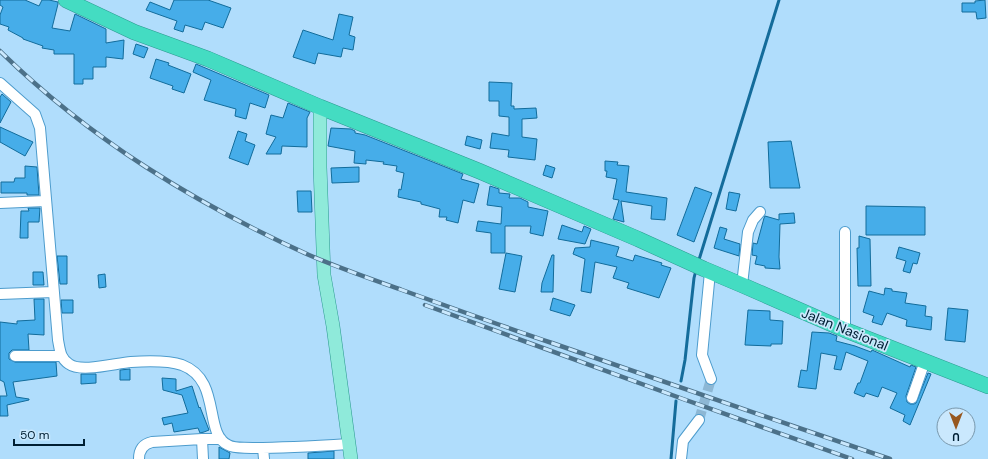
<svg xmlns="http://www.w3.org/2000/svg" width="988" height="459" viewBox="0 0 988 459" font-family="'DM Sans',sans-serif">
  <style>
    .lines { fill: none; stroke-linecap: round; stroke-linejoin: round }
    .stream { stroke: #146c9b; stroke-width: 3 }
    .building { fill: #46ade9; stroke: #126c9b }
    .minor-tunnel { stroke: #8db7d4; stroke-width: 10; stroke-dasharray: 10 5; stroke-linecap: butt }
    .minor-casing { stroke: #4d9ccd; stroke-width: 12 }
    .major-casing { stroke: #2c9a90; stroke-width: 14 }
    .highway-casing { stroke: #2c9a90; stroke-width: 16 }
    .minor { stroke: #fff; stroke-width: 10 }
    .major { stroke: #8feada; stroke-width: 13 }
    .highway { stroke: #44dcc2; stroke-width: 15 }
    .rail-casing { stroke: #4c7189; stroke-width: 4.5 }
    .rail { stroke: #cae8fd; stroke-width: 3; stroke-dasharray: 9; stroke-linecap: butt }
    .labels { text-anchor: middle; dominant-baseline: central; stroke-width: 3.5; stroke-linejoin: round; paint-order: stroke }
    .street-label { font-size: 14px; fill: #001f33; stroke: #cae8fd }
  </style>
  <rect width="100%" height="100%" fill="#b0ddfc"/>
  <g class="lines">
    <path class="stream" d="M698,263L779,0
      M681,381L685,360L694,278L696,270
      M671,459L676,401"/>
  </g>
  <path class="building" d="M0,0H25L39,6L42,0H49L58,2V4L52,28L70,31L75,14L106,29V43L124,40L123,59L106,57V67H93V79H83V84H74V54H54V50L42,48L43,46L23,39V38L8,30L9,27L0,24V15L3,7L0,5Z
    M174,0H208L231,8L223,28L205,22L202,30L185,25L183,32L174,29L177,21L146,10L150,2L170,10Z
    M985,0L986,18L977,19L976,12H962V3H975V1Z
    M339,14L353,17L349,35L355,37L353,50L343,48L341,57L318,53L315,64L293,57L303,30L333,40Z
    M136,44L148,48L144,58L133,54Z
    M156,59L169,63L168,65L191,74L184,93L172,89L173,86L150,78Z
    M196,64L269,95L265,108L250,103L246,119L235,116L236,109L204,100L211,80L193,72Z
    M489,82L512,83L511,106H514V109L536,108L537,118L522,119V137L537,139L535,160L508,157L509,150L490,148L492,133L509,136V117L499,116V101H489Z
    M2,94L11,102L0,123V97Z
    M288,103L310,112L307,118V147L282,146L281,154H266L276,137L266,134L271,115L283,118Z
    M0,127L33,142L25,156L0,142Z
    M331,128L351,129L355,131V133L365,135L463,174L461,179L479,184L474,203L463,200L458,223L446,220L447,217H439L440,209L421,204V202L398,197L399,189L401,190L404,173L396,171L397,166L383,164L384,162L366,160V164L354,163L355,151L328,146Z
    M238,131L247,134L245,141L255,145L248,165L229,158Z
    M467,136L482,140L480,149L465,145Z
    M791,141L800,188H770L768,142Z
    M605,161L618,162L617,165L629,166L626,192L667,198L665,220L651,219L652,206L621,201L624,222L613,219L619,200L613,199L617,179L606,177L607,171H605Z
    M546,165L555,168L552,178L543,175Z
    M25,166L37,167L39,195H27V193H1V182H14L15,178H25Z
    M359,167V182L332,183L331,168Z
    M490,186L499,189V193L510,194L509,198H520L528,202V207L548,211L543,236L530,233L531,226H505V253H491V233L476,231L478,221L501,224L502,207L487,205Z
    M695,187L712,193L694,242L677,235Z
    M297,191H311L312,212H298Z
    M729,192L740,194L736,211L726,209Z
    M866,206L925,207V235H866Z
    M28,208H40L39,222H28V238H20L21,211H29Z
    M794,213L795,223L780,224L779,257L780,269L765,268V266L755,264L757,256L752,255L753,243L757,244L764,218L765,216L779,220V214Z
    M562,225L582,232L584,226L591,229L585,244L558,239Z
    M720,227L727,229L724,239L740,244L739,256L714,248Z
    M859,236L870,239L871,286H858L857,248H859Z
    M591,240L619,247L616,256L633,261L635,255L662,263L661,265L671,268L659,298L627,288L629,283L613,278L617,267L595,262L591,293L581,291L585,259L573,254L575,248L590,247Z
    M899,247L920,253L917,264L913,263L910,273L903,271L906,261L896,258Z
    M506,253L522,256L515,292L499,289Z
    M552,255H554L553,292H541L542,283Z
    M57,256H67V284H60Z
    M33,272H43L44,285H33Z
    M105,274L106,287L99,288L98,275Z
    M885,288L892,289V291L907,293L905,303L926,306L925,316L932,317L931,330L906,326L907,320L887,313L882,325L872,322L874,316L863,312L869,291L884,295Z
    M553,298L575,305L570,316L550,310Z
    M34,299H44V335L28,334L29,350H12L9,353V359L15,362H56L57,376L13,382L16,397L29,399V400L7,405L8,416H0V396H7L4,382L0,380V322L17,324V321L35,320Z
    M61,300H73V313H62Z
    M948,308L968,310L965,342L945,340Z
    M748,310L770,311V320L783,321L782,344H771V346L745,345Z
    M812,332L829,333L837,336L836,341L855,346L871,352L872,350L910,367L911,365L916,367L906,396L907,402L910,404H914L916,403L928,373L931,374L910,425L903,421L905,415L890,408L897,393L882,387L878,397L866,393L864,397L854,393L858,383H860L868,361L846,352L841,370L834,369L837,356L821,353L816,389L798,387L801,370L807,371Z
    M130,369V380H120V370Z
    M81,374H96V383L81,384Z
    M162,378L176,379V391L192,386L199,408L200,407L209,430L204,432L200,433L198,428L174,432L172,423L164,425L162,418L188,413L182,395L163,390Z
    M219,447L230,453L229,459H219Z
    M334,451V459H308V453Z"/>
  <g class="lines">
    <path class="minor-tunnel" d="M699,420L711,379"/>
    <g class="minor-casing">
      <path id="minor" d="M0,83L35,114L40,128L58,340C60,350 60,358 69,364C81,373 116,363 131,362C147,361 167,360 182,365C222,380 203,433 228,445C235,449 245,447 252,448C285,448 317,446 349,444
        M0,203L45,201
        M845,232V330
        M710,272L702,355L711,379
        M742,285L748,232L753,220L760,212
        M0,294L53,292
        M15,356H61
        M912,398L925,361
        M202,439L203,459
        M263,448L264,459
        M139,459C139,450 143,444 152,442L202,439H221
        M681,459L683,441L699,420"/>
    </g>
    <g class="major-casing">
      <path id="major" d="M320,107V167L324,275L333,326L351,459"/>
    </g>
    <g class="highway-casing">
      <path id="highway" d="M66,0L134,32L208,59L320,107L479,171L638,239L704,269L742,285L845,330L988,386"/>
    </g>
    <use href="#minor" class="minor"/>
    <use href="#major" class="major"/>
    <use href="#highway" class="highway"/>
    <g class="rail-casing">
      <path id="rail" d="M0,51C90,139 194,203 309,255C339,268 371,279 402,290C452,308 502,326 552,343C665,382 777,421 890,459
        M425,305L683,399L852,459"/>
    </g>
    <use href="#rail" class="rail"/>
  </g>
  <g class="labels">
    <g class="street-label">
      <text transform="translate(845 329) rotate(22)">Jalan Nasional</text>
    </g>
  </g>
  <g transform="translate(956 427) rotate(180)"><circle r="19" fill="#cae8fd" stroke="#7998ac"/>
  <path d="M0-3L7 15L0 10L-7 15Z" fill="#975820"/>
  <text y="-6" font-size="11" font-weight="bold" text-anchor="middle" fill="#001f33">U</text>
  </g>
  <path d="M14 439v6h70v-6" fill="none" stroke="#001f33" stroke-width="2"/>
  <text x="20" y="439" font-size="12" fill="#001f33" stroke="#cae8fd" stroke-width="3" paint-order="stroke">50 m</text>
</svg>
